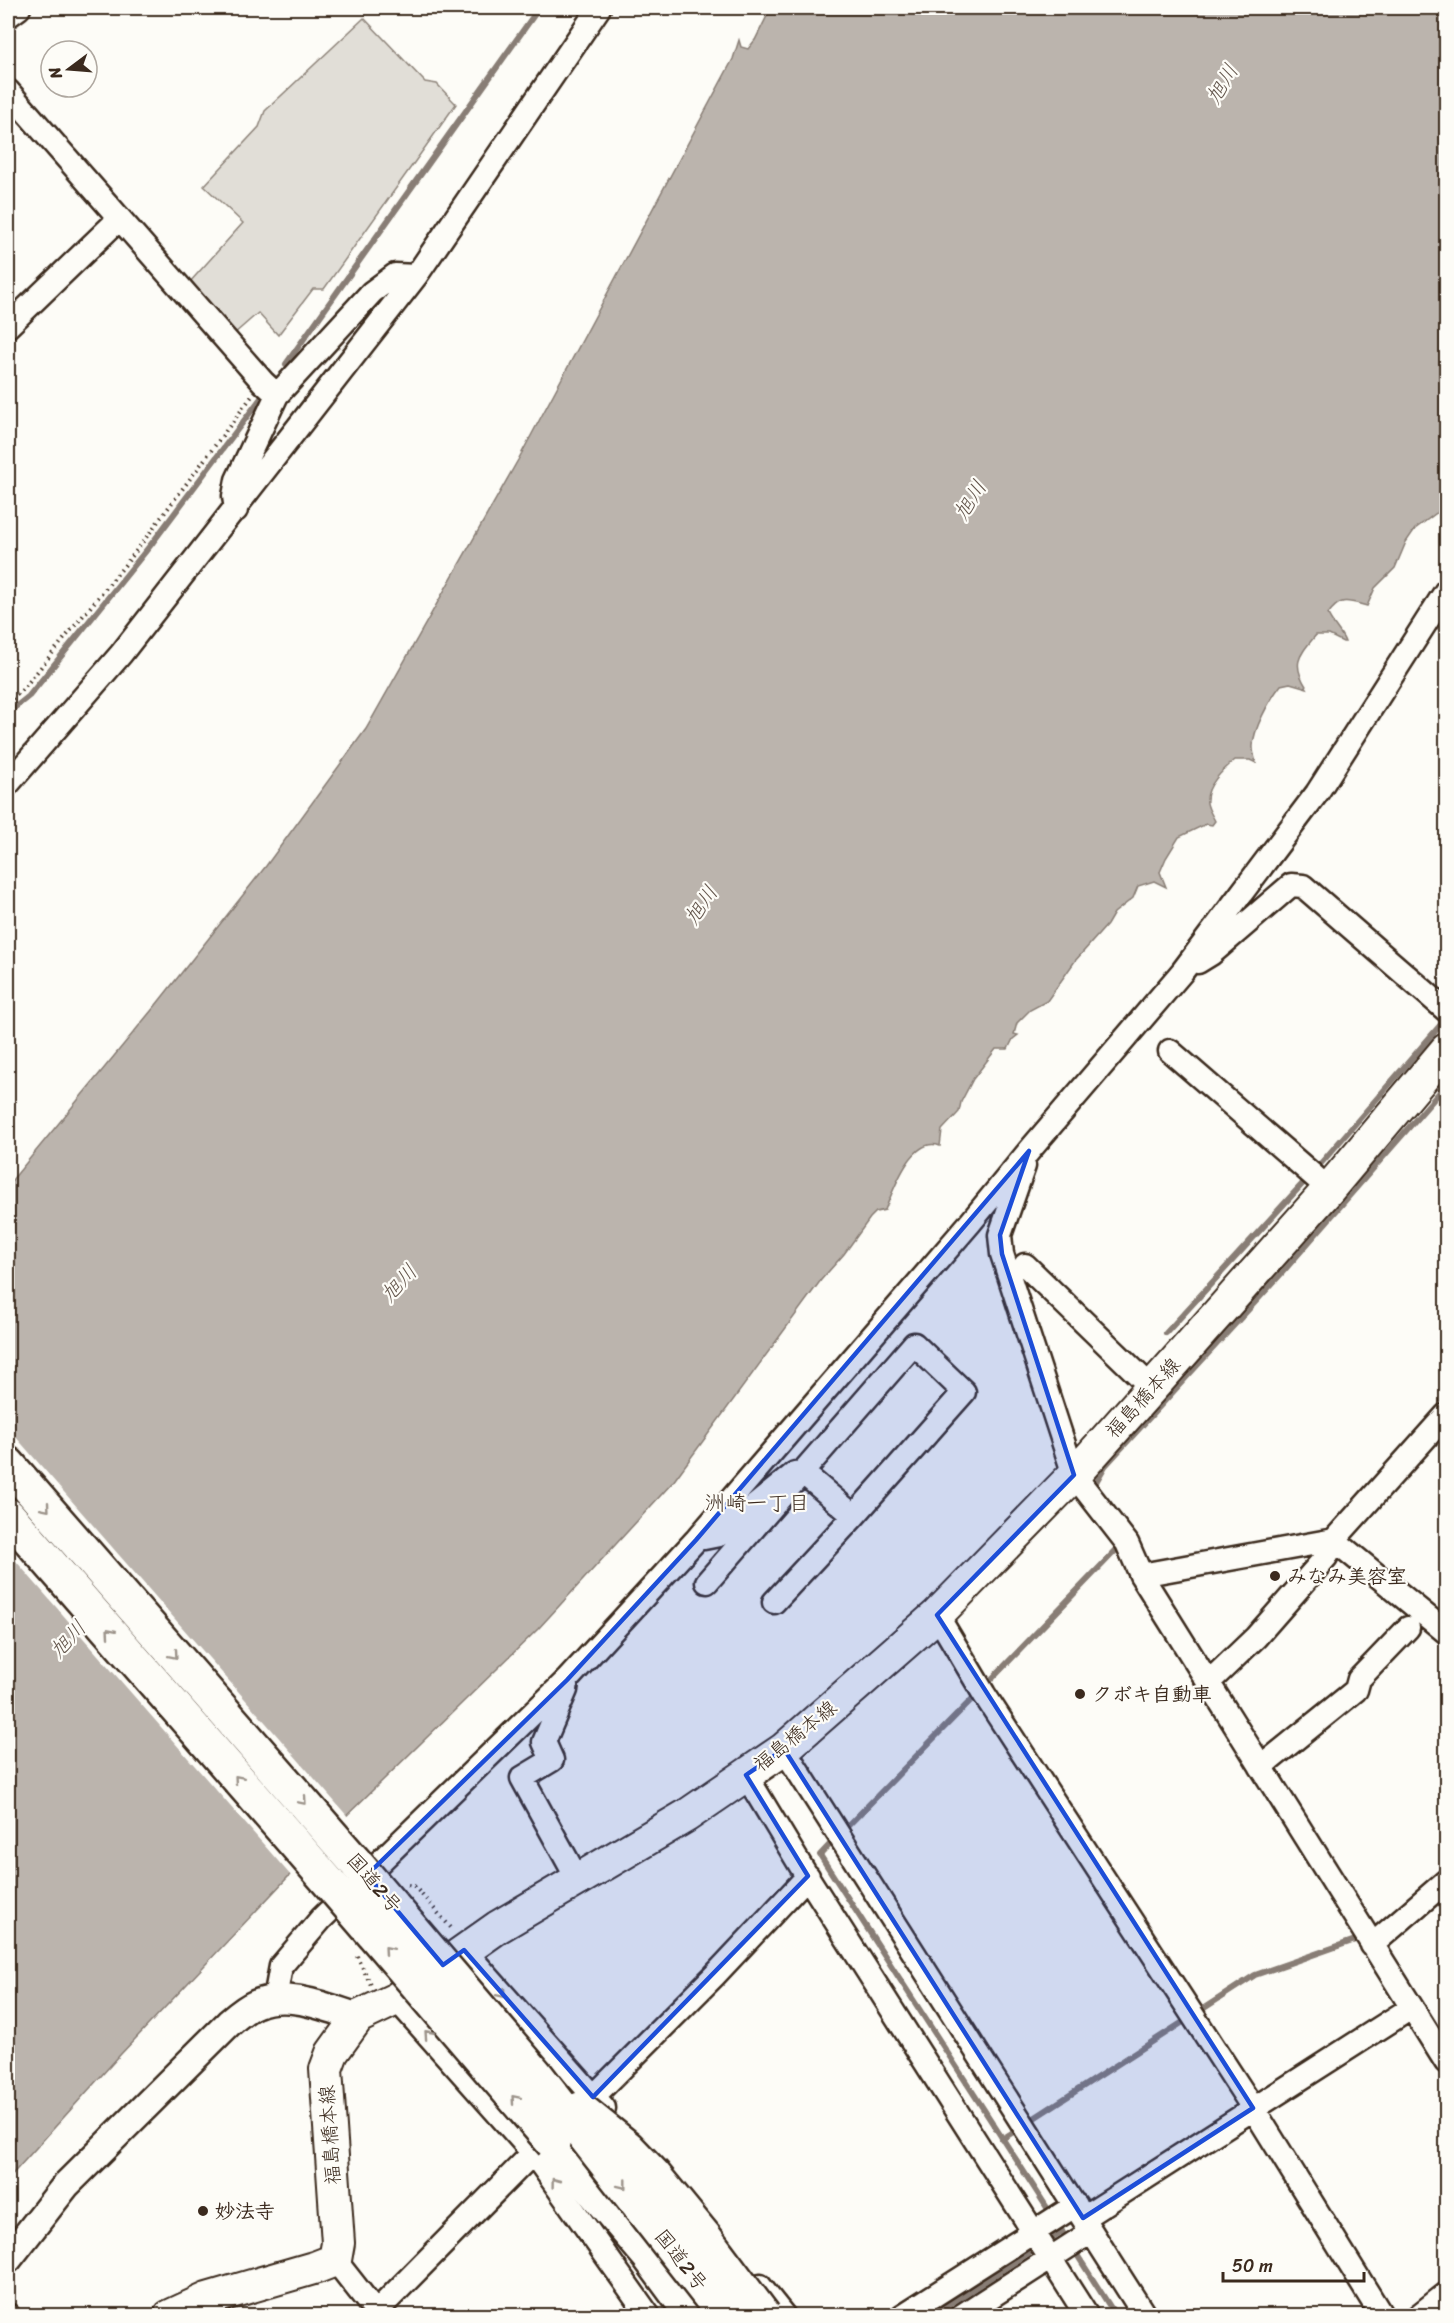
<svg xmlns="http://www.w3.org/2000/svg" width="1454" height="2323" viewBox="0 0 1454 2323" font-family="Sriracha,'Klee One',sans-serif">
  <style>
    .green { fill: #e1ded7; stroke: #8e847a; stroke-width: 1.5 }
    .water { fill: #bbb4ad; stroke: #887d74; stroke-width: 1.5 }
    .pier { fill: #fdfcf7 }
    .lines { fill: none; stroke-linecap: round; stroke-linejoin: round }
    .stream { stroke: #887d74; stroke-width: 6 }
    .minor-casing { stroke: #3b2a1e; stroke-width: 27 }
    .tertiary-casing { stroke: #3b2a1e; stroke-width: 32 }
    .secondary-casing { stroke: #3b2a1e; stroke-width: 36 }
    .trunk-casing { stroke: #3b2a1e; stroke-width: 38 }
    .path { stroke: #3b2a1e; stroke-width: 4; stroke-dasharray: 1.5 4.5; stroke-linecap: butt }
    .minor { stroke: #fdfcf7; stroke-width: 22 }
    .tertiary { stroke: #fdfcf7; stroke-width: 27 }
    .secondary { stroke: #fdfcf7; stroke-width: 32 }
    .trunk { stroke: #fdfcf7; stroke-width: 33 }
    .trunk-bridge-casing { stroke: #3b2a1e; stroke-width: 38; stroke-linecap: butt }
    .trunk-bridge { stroke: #fdfcf7; stroke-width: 33 }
    .oneway { stroke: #9c938a }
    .marked { fill: #1d4ed8; fill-opacity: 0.2; stroke: #1d4ed8; stroke-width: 4.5; stroke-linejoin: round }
    .poi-dot { fill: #3b2a1e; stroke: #fdfcf7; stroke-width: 2 }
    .labels { text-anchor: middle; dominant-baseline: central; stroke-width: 4.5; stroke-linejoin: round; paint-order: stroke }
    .street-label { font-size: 20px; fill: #3b2a1e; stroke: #fdfcf7 }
    .poi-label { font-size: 20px; font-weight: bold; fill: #3b2a1e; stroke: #fdfcf7; text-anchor: start }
    .water-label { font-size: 21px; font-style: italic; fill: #615349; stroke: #fdfcf7 }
    .neighbourhood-label { font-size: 21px; fill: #3b2a1e; stroke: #fdfcf7 }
  </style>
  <rect width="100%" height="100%" fill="#fdfcf7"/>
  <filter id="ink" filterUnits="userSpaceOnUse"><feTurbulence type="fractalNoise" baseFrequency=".0167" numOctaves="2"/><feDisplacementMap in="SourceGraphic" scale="12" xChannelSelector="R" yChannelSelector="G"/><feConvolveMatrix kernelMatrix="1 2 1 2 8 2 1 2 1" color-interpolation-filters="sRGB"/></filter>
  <g filter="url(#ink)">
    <path class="green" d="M364,18L425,82L437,84L456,104L324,289H313L278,335L258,313L234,334L189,283L243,223L204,186L259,127L265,111Z"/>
    <path class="water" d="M771,8H1446V498L1439,511L1415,529L1406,542L1395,568L1375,588L1367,606C1348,601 1341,596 1328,614C1332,624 1341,631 1345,642H1343L1329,635H1316C1299,656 1291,663 1307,688L1290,683L1281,685C1270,699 1252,731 1253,748C1253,753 1255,758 1256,763L1250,760H1235C1223,770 1205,786 1207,803C1208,809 1212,815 1215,821L1212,825L1206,824L1179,837L1166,858L1160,872L1166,887L1154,881L1138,886L1133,898L1114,913L1107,925L1075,961L1047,1001L1030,1010L1017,1023L1014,1034L1018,1035L1013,1039L1008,1049H996L973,1079L961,1102L959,1112L942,1130L940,1146C912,1135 893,1191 885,1210L876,1212L870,1218L844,1254L821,1280L673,1482L538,1629L339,1823L120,2055L8,2179V1185L156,1005L266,866L366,729L518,460L733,59L739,40L741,47L748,49L755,40Z"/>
    <path class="pier" d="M8,1428L349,1818L292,1877L8,1552Z"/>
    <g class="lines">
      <path class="stream" d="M286,364L539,8
        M8,713L29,696L153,542L261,398
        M1166,1333L1316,1169L1444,1021
        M1092,1489L1105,1466L1280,1275L1446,1085
        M985,1686L1120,1546L1119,1543
        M842,1832L978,1693
        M835,1839L820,1855L1062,2231
        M1198,2012L1255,1975L1361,1938
        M1028,2122L1183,2022
        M1002,2139L1020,2128
        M1074,2250L1116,2316
        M931,2316L1062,2231L1063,2233"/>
      <g class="minor-casing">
        <path id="minor" d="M8,16L19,8
          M8,91L263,382L277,395L237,480L234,496L236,510
          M8,326L118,220
          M277,395L372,292L395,275L416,276
          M8,784L121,654L416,276L599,8
          M1198,962L1211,954L1291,885L1303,886L1446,1010
          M1170,1051L1329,1189
          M1024,1166L1000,1235L1002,1254L1074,1475L1127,1543L1141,1575L1446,2062
          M1025,1265L1152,1388
          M704,1538L719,1535L795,1473L802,1472L854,1516
          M1141,1575L1334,1540L1446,1632
          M707,1582L914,1344L964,1392L854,1516L774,1602
          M937,1615L984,1694L1253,2108L1382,2316
          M567,1682L566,1690L544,1742L552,1760L522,1778L578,1880
          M1208,1683L1256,1637L1326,1557L1334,1540L1446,1415
          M784,1749L1145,2316
          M1261,1767L1356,1690L1359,1679L1408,1628
          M746,1775L805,1873L1087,2316
          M1372,1945L1446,1881
          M464,1950L604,2108
          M275,1999L281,1966L321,1919L567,1680L696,1540L970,1223L1029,1151L1182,972L1317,793L1446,591
          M396,1999L533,2153L649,2316
          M1083,2218L1411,2008
          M335,2260L379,2316
          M760,2286L784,2316
          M376,2312L533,2153L593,2097L714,1976L808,1876
          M8,2315V2316
          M902,2316L1076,2205
          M961,2316L1091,2232
          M1418,2316L1446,2294"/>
      </g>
      <g class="tertiary-casing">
        <path id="tertiary" d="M8,2259L66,2185L229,2023C237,2016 246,2008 256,2004C288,1990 327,2008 358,2017"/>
      </g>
      <g class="secondary-casing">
        <path id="secondary" d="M170,2316L207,2299L317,2267L335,2260L338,2243L326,2069L332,2053L358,2017L396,1999L498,1927L686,1816L746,1775L784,1749L937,1615L1074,1475L1329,1189L1446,1050"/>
      </g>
      <g class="trunk-casing">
        <path id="trunk" d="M8,1464L355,1862
          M8,1515L332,1886
          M553,2143L648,2255L693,2316"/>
      </g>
      <path class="path" d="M8,703L23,689L133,555L252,396
        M408,1885L414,1886L453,1930
        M357,1956L371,1985"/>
      <use href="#minor" class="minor"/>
      <use href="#tertiary" class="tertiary"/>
      <use href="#secondary" class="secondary"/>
      <use href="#trunk" class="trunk"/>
      <g class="trunk-bridge-casing">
        <path id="trunk-bridge" d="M355,1862L535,2073L725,2316
          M332,1886L553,2143
          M580,2109L627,2147L654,2175L704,2236L764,2316"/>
      </g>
      <use href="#trunk-bridge" class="trunk-bridge"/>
    </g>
    <defs><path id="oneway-chevron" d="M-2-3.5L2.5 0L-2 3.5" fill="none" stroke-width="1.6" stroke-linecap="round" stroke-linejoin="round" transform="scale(1.5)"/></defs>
    <g class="oneway">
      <use href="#oneway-chevron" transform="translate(46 1508) rotate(49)"/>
      <use href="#oneway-chevron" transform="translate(110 1632) rotate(-131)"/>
      <use href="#oneway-chevron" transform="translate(174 1655) rotate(49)"/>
      <use href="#oneway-chevron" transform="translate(238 1779) rotate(-131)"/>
      <use href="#oneway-chevron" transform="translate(303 1801) rotate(49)"/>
      <use href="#oneway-chevron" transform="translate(388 1950) rotate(-131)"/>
      <use href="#oneway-chevron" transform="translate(502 1994) rotate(49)"/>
      <use href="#oneway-chevron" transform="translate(428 2034) rotate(-132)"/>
      <use href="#oneway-chevron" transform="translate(515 2099) rotate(-131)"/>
      <use href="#oneway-chevron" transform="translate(555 2182) rotate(-127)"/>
      <use href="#oneway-chevron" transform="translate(623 2185) rotate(52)"/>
    </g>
  </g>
  <path class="marked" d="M1029,1151L1000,1235L1002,1254L1074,1475L937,1615L1253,2108L1083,2218L784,1749L746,1775L808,1876L593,2097L464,1950L443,1965L367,1875L567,1680L696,1540Z"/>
  <g class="poi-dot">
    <circle cx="1275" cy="1576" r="6"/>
    <circle cx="1080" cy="1694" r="6"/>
    <circle cx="203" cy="2211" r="6"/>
  </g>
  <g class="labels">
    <g class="street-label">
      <text transform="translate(1143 1398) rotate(-48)">福島橋本線</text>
      <text transform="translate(795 1736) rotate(-39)">福島橋本線</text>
      <text transform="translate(374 1883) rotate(49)">国道2号</text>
      <text transform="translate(330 2135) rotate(-94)">福島橋本線</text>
      <text transform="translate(681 2260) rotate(52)">国道2号</text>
    </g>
    <g class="poi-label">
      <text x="1287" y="1576">みなみ美容室</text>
      <text x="1092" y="1694">クボキ自動車</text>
      <text x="215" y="2211">妙法寺</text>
    </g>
    <g class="water-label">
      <text transform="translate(1222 84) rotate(-59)">旭川</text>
      <text transform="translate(970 500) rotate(-58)">旭川</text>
      <text transform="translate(701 905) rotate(-56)">旭川</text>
      <text transform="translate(399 1283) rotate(-47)">旭川</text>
      <text transform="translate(68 1639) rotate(-47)">旭川</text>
    </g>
    <g class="neighbourhood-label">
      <text x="757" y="1503">洲崎一丁目</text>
    </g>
  </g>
  <rect width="1454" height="2323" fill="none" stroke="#fdfcf7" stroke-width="30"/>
  <rect x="15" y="15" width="1424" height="2293" fill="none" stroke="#3b2a1e" stroke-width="2" filter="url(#ink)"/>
  <g transform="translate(69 69) rotate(254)"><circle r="28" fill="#fdfcf7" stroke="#afa8a0" stroke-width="1.5"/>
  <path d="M0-4.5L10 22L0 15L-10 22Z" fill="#3b2a1e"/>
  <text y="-9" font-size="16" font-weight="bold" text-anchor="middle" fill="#3b2a1e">N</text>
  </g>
  <path d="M1223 2272v9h141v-9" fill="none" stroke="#3b2a1e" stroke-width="3"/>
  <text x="1232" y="2272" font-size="18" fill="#3b2a1e" stroke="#fdfcf7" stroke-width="4.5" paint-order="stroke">50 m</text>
</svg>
